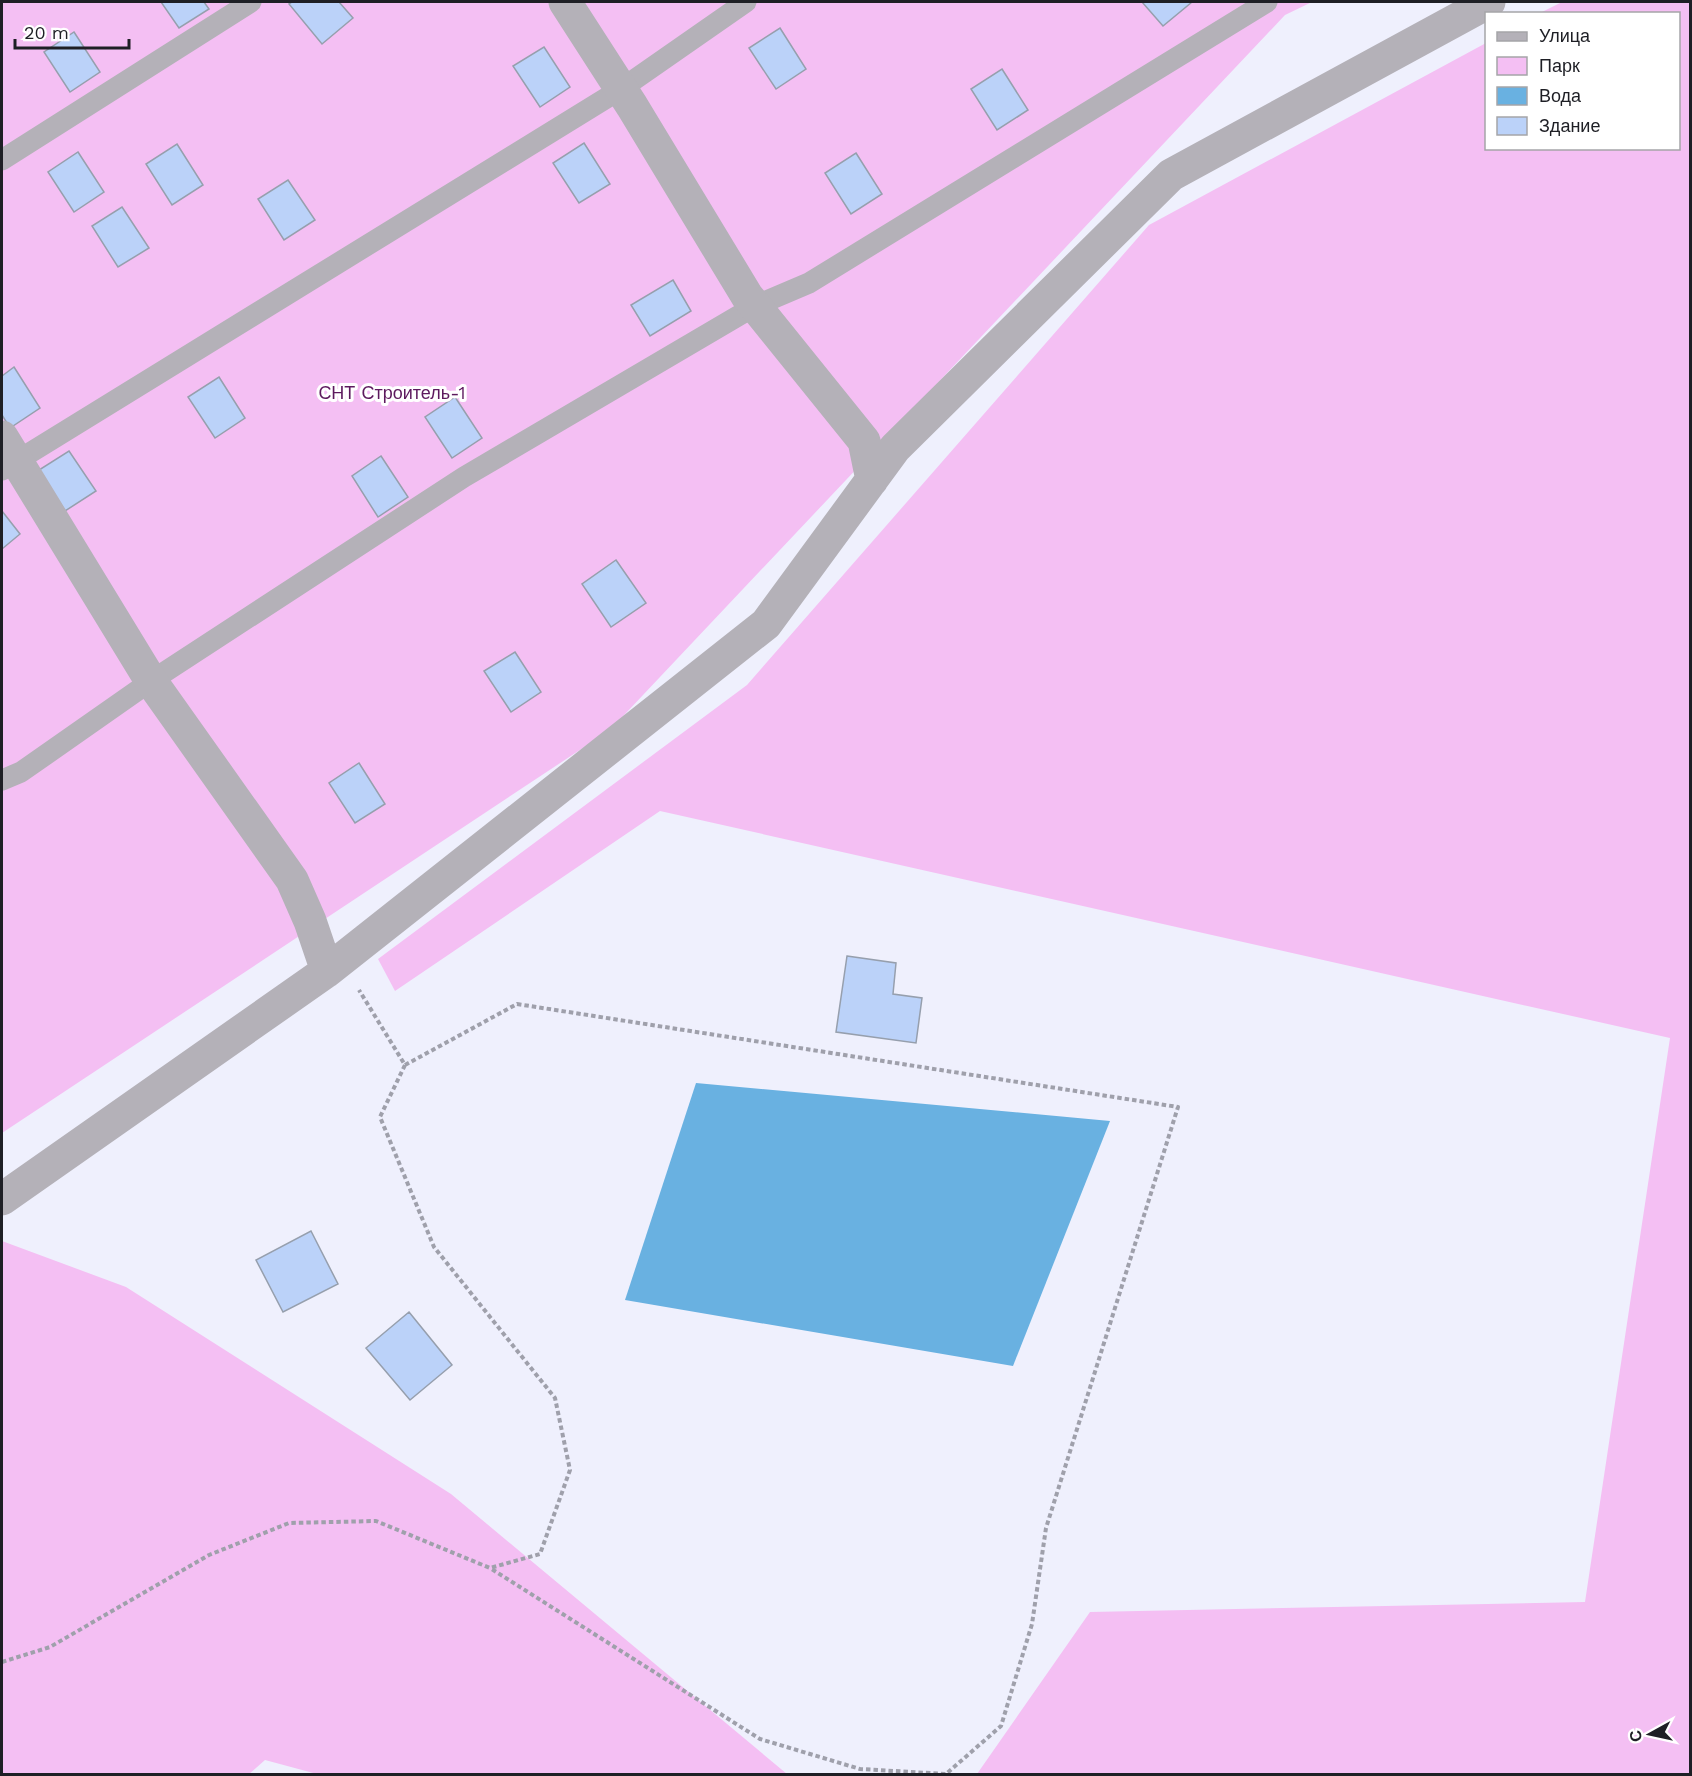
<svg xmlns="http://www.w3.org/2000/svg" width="1692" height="1776" viewBox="0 0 1692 1776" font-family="'Work Sans',sans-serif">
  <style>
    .green { fill: #f4bff3 }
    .water { fill: #69b1e1 }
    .building { fill: #bbd2f9; stroke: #969fad; stroke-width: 1.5 }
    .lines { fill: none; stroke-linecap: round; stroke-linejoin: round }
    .path { stroke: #9fa0ab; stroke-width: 4; stroke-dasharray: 4.5 3; stroke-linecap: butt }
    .service { stroke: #b4b1b8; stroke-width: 21 }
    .minor { stroke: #b4b1b8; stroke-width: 33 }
    .labels { text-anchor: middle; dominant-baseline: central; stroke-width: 6; stroke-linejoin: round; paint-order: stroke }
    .park-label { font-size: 18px; fill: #5d195e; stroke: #fff }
  </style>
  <rect width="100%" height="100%" fill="#eff0fd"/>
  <path class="green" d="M2,2H1312L1285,15L610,730L2,1133Z
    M1562,2H1690V1774H977L1090,1612L1585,1602L1670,1038L660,811L395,991L378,959L747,685L1149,225L1486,43V148H1678V14L1540,13Z
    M2,1241L126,1287L451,1494L787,1774H317L265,1760L249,1774H2Z"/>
  <path class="water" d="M696,1083L1110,1121L1013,1366L625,1300Z"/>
  <path class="building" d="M161,2H204L209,9L179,28Z
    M292,2H339L353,18L322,44L289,4Z
    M1142,2H1192L1163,26Z
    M780,28L806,69L776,89L749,48Z
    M74,32L100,72L70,92L44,52Z
    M544,47L570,87L540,107L513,66Z
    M1002,69L1028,110L997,130L971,89Z
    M584,143L610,184L579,203L553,163Z
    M177,144L203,185L172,205L146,164Z
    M78,152L104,192L74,212L48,172Z
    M856,153L882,194L851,214L825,173Z
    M288,180L315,220L284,240L258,199Z
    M122,207L149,248L118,267L92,226Z
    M673,280L691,311L650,336L631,305Z
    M14,367L40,408L10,428L2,415V376Z
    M219,377L245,418L215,438L188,397Z
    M455,397L482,438L452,458L425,417Z
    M69,451L96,491L65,511L39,470Z
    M381,456L408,497L378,517L352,476Z
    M2,511L20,534L2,549Z
    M616,560L646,603L611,627L582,584Z
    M515,652L541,692L511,712L484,671Z
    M359,763L385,804L355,823L329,783Z
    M847,956L896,963L893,994L922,998L916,1043L836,1032Z
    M311,1231L338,1284L283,1312L256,1260Z
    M409,1312L452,1365L410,1400L366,1348Z"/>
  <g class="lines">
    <path class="path" d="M405,1065L517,1004L1178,1107L1046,1528L1032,1624L1001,1726L946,1774L860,1769L760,1739L490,1568
      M2,1662L50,1647L209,1555L289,1523L376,1521L490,1568L540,1554L570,1470L555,1398L434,1247L380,1117L405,1065L359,990"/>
    <path class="service" d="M2,160L251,2
      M2,470L621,89L746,2
      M2,780L21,772L151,681L464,477L755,306L809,283L1267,2"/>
    <path class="minor" d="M565,2L632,106L747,296L864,441L872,480
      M2,437L151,681L292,880L310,921L327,971
      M2,1199L327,971L766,624L895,448L1171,175L1489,2"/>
  </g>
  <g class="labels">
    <g class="park-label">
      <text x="392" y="392">СНТ Строитель-1</text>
    </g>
  </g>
  <rect width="1692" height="1776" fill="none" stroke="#1e1f25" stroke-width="6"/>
  <rect x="1485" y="12" width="195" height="138" fill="#ffffff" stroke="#a5a5a8" stroke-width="1.5"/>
  <rect x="1497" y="32" width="30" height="9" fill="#b4b1b8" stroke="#a5a5a8" stroke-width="1.5"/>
  <text x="1539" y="42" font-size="18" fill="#1e1f25">Улица</text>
  <rect x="1497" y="57" width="30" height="18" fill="#f4bff3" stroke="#a5a5a8" stroke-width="1.5"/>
  <text x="1539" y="72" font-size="18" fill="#1e1f25">Парк</text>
  <rect x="1497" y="87" width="30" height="18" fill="#69b1e1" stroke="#a5a5a8" stroke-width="1.5"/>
  <text x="1539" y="102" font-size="18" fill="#1e1f25">Вода</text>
  <rect x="1497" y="117" width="30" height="18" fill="#bbd2f9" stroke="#a5a5a8" stroke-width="1.5"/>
  <text x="1539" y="132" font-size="18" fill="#1e1f25">Здание</text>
  <g transform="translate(1650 1734) rotate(262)" stroke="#ffffff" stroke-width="4.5" paint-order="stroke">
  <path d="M0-4.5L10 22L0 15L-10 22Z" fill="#1e1f25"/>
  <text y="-9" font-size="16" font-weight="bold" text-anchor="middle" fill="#1e1f25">С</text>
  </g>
  <path d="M15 39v9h114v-9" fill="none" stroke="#1e1f25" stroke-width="3"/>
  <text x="24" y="39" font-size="18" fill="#1e1f25" stroke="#ffffff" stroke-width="4.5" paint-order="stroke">20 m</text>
</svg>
